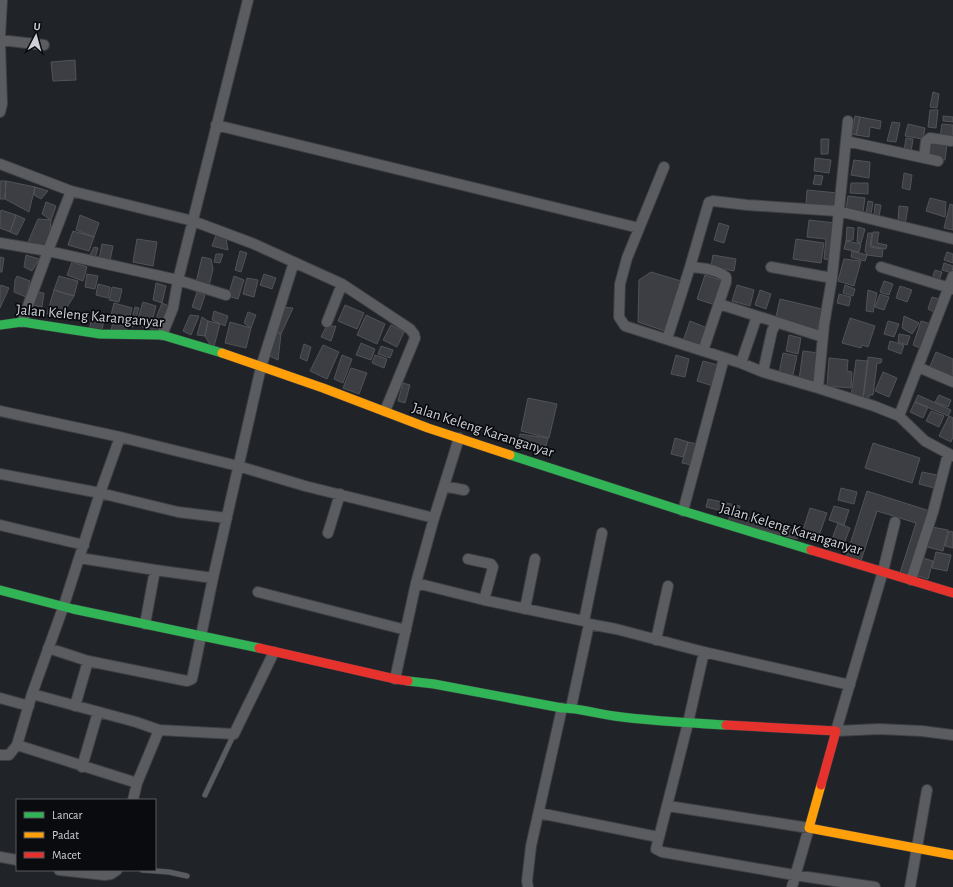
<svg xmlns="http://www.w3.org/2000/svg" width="953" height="887" viewBox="0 0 953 887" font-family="'Alegreya Sans',sans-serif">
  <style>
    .building { fill: #3c3e43; stroke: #505357 }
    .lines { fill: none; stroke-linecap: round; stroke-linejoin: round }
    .lane-casing { stroke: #3d3f44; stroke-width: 6 }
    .street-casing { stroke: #3d3f44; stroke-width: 12 }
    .fast-casing { stroke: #3d3f44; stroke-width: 10 }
    .slow-casing { stroke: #3d3f44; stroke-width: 10 }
    .jam-casing { stroke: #3d3f44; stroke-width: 10 }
    .lane { stroke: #5a5c5f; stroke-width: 5 }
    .street { stroke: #5a5c5f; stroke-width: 10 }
    .fast { stroke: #30b455; stroke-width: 9 }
    .slow { stroke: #ff9f0a; stroke-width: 9 }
    .jam { stroke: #e5322d; stroke-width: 9 }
    .labels { text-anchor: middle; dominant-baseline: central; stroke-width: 3.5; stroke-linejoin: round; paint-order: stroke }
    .street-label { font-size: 15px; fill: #ced1d7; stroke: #090b0f }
  </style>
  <rect width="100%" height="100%" fill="#202328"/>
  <path class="building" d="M75,60L76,80L53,81L51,62Z
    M933,92L939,94L937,108L930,107Z
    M930,110H938L936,128L928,127Z
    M855,116L860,117L856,135L852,134Z
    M943,116L953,117V122L943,121Z
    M860,117L881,121L880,129L870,127L869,137L856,135Z
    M892,122L900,123L896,142L887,141Z
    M908,124L925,128L923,139L905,136Z
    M942,124L953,125V139L940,137Z
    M906,138L913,139L911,152L904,151Z
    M821,139H829L828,154H821Z
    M930,142L947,144L945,160L928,157Z
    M815,158L831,160L829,173L814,171Z
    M854,160L870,162L869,178L851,175Z
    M904,173L912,175L910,190L902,188Z
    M815,175L823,176L821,185L813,184Z
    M0,181H6L5,199H0Z
    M6,181L35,187L29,212L5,199Z
    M851,183H868V194L850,193Z
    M35,187L48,191L41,199L34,195Z
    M807,190L838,193L836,209L806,205Z
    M848,196L865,198L863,212L846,209Z
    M930,198L946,202L945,217L926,211Z
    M868,201L873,202L871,214L866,213Z
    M46,202L56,206L51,220L42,214Z
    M875,204L881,205L879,217L874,215Z
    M950,204L953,205V230L944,228Z
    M899,206L908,207L905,225L898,223Z
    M1,210L16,215L10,232L0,228V214Z
    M16,215L25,219L17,235L10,232Z
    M80,215L99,223L94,237L76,230Z
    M38,219L51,220L48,251L28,242Z
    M809,220L835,223L832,260L824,259L826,239L807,237Z
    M719,223L729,226L724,243L714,240Z
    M847,227L854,228L853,240L846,241Z
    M858,227L865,229L861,243L857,242Z
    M73,231L94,237L89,251L68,245Z
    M873,232H879L877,243L887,245L886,249L871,246Z
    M868,233H872L870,247L883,249L882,257L867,255L865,251Z
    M216,235L226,238L228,250L212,246Z
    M137,239L157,242L153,266L133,262Z
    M796,239L824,243L821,263L793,259Z
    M846,241L861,244L859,252L844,249Z
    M102,244L113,246L110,261L99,259Z
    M94,247L98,248L95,258L89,257Z
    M240,251L247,253L241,272L235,270Z
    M852,251L867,255L865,261L851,257Z
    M947,252L953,254V263L944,260Z
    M216,254H223L220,263L214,262Z
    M26,255L39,259L32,271L24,267Z
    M713,255L736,259L734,271L711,266Z
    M0,257L4,258L2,272H0Z
    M202,257L211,259L213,269L209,286L196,283Z
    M844,259L861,261L854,286L838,281Z
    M72,262L87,267L83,281L67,275Z
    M944,263L953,266L952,273L942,270Z
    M935,270L942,272L939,281L932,279Z
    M651,272L681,281L665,331L638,322L639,280Z
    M87,274L98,276L95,289L85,287Z
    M264,274L276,278L272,289L260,285Z
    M705,275L723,281L715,305L697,299Z
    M17,276L30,281L26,297L14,292L15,280Z
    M59,276L78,281L74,296L54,290Z
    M234,276L244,280L238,299L228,296Z
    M247,278L258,280L254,297L243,294Z
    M884,281L893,284L889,295L880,292Z
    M156,283L166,286L162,303L153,300Z
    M98,284L110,287L108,298L96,295Z
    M1,285L9,288L0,308V287Z
    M737,285L754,290L750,306L732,301Z
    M845,285L855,289L853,296L843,293Z
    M900,286L912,290L907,302L896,298Z
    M112,287L122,289L119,302L109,300Z
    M54,290L74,296L60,318L47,314Z
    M760,290L771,294L766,309L755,305Z
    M868,290L877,293L873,312L866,311Z
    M35,292L44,293L42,307L33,305Z
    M197,292L205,295L200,310L192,307Z
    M839,294L851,297L849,306L837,303Z
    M880,294L889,297L884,310L875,307Z
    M932,297L941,300L936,313L928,309Z
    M780,299L822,309L817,331L775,321Z
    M143,302L156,306L150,329L136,325Z
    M114,303L132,308L126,333L111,330L114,319H110Z
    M162,303L173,308L162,335L151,331Z
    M345,305L364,313L357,329L338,321Z
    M135,307L139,308L133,327L130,326Z
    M280,307L293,308L281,334L273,330Z
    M214,311L228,316L225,326L212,320Z
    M248,312L256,315L251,328L244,323Z
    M190,315L199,316L191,335L183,331Z
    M366,315L385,324L377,344L357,335Z
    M904,316L919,323L912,334L902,328Z
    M202,317L208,321L205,336L197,335Z
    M92,318L104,321L101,333L89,330Z
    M850,318L875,326L868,347L862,345L861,348L842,343Z
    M208,321L220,324L213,350L205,336Z
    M690,321L710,329L703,348L683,341Z
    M888,321L899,324L894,337L884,334Z
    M921,321L934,325L925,350L913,345Z
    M230,322L251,328L246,348L225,343Z
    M391,325L404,332L397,347L383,340Z
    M336,326L331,341L321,337L326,327Z
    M273,330L281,334L278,360L265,354Z
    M899,334L910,336L907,345L898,342Z
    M789,335L801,338L798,354L786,351Z
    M890,341L904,345L901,354L888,349Z
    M361,343L375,349L371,360L356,355Z
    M304,344L311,347L307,361L300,358Z
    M323,345L339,352L327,379L310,371Z
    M381,346L393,350L390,358L378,354Z
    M803,351L819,353L815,382L799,380Z
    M936,352L953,359V379L929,369Z
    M783,353L797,356L793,375L779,373Z
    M342,355L352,359L343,383L334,379Z
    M375,355L387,359L384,368L372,363Z
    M676,355L689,359L685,377L671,374Z
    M868,357L882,359L881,363H877L873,395H869V399H863Z
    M829,358L848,360L847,371L852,372L851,388L827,386Z
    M856,360L868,361L863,399L851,397Z
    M703,361L718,365L713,386L697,381Z
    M351,368L367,373L359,394L343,388Z
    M883,372L897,378L889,397L875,391Z
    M403,383L410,385L405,403L398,401Z
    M918,395L951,410L948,416L915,402Z
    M939,395L951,400L948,407L935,402Z
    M528,398L557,404L549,438L521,431Z
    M915,402L928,407L923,418L910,412Z
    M931,411L944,416L939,427L926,421Z
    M949,416L953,418V437L951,442L939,436Z
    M520,434L548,438L546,446L519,441Z
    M675,438L688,442L683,457L671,454Z
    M688,442L701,445L696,466L682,463Z
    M873,443L920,458L912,483L865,468Z
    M922,472L937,475L934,488L919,484Z
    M841,488L857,492L854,504L838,500Z
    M867,491L933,512L911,580L899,576L916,523L877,511L861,561L846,557Z
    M708,499L740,506L738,515L706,507Z
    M834,506L849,510L844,525L829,520Z
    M810,508L827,513L817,541L801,536Z
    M731,513L799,531L797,539L728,521Z
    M838,523L850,528L842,549L830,544Z
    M932,527L948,530L943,551L927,547Z
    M949,531L953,532V548L945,546Z
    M936,552L951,555L947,571L932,568Z
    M923,558L933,561L928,579L918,576Z"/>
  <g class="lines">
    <g class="lane-casing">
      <path id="lane" d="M205,795L234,734
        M142,870L169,872L187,876"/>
    </g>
    <g class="street-casing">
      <path id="street" d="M0,37L2,0
        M0,40L44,45
        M0,42L2,104L0,112
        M216,125L639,228
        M846,141L938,161
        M924,158L926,141L930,138L951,141
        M0,164L71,191L193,221L254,244L342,284L410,329L414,334L415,338L385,411
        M664,167L627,258L620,284L619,317L625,326L741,363L763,372L818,388L874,406L899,416L925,441L953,456
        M0,243L48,251L178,280L226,295
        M690,267L708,205L709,202L713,201L747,205L838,211L953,239
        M771,267L832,278
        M881,267L953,289
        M719,304L757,316L741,363
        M757,316L823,337
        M22,322L48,251L71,191
        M327,322L342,284
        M162,335L173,308L178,280L248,0
        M667,339L690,267C703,268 716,269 726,277V282L703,351
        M918,367L953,382
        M763,372L772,331L776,323
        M818,388L824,325L832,278L848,121
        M0,411L120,437L238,466L305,486L434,518L459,438
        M899,416L953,276
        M0,474L100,493L178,512L227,518
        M444,486L464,490
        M683,511L724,358
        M895,522L883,571L836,731L879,729L922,731L953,735
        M0,525L84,545
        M328,533L340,494
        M80,558L155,570L213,578
        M468,559L491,564L493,567L484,600
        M911,580L933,512L948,454
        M416,583L484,600L584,621L589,624L616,629L704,652L850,685
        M258,592L406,630
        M525,609L535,559
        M584,621L602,533
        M145,624L155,570
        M656,640L668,586
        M48,648L88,661L187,681L192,679L213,578L261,367L294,262
        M704,652L688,723L656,849L662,852L794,875L875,887
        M395,679L416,583L434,518
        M32,694L136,722L159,730
        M0,698L29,706
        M75,706L88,661
        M571,708L589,624
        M17,745L137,783L159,730L234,734L274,652
        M0,755H9L17,745L32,694L64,605L100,493L120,437
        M82,767L98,712
        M133,800L137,783
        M668,806L809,828L792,887
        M539,813L658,837
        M0,857L17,860
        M59,870L105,875L111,874L117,870
        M528,887L527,881L531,846L562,708
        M910,887L927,790"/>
    </g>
    <g class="fast-casing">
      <path id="fast" d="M0,325L22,322L100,334L162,335L222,353
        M510,455L683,511L811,550
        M0,590L73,609L259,648
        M408,681L434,684L562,708C580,708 597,714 614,716C651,721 689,723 726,725"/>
    </g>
    <g class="slow-casing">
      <path id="slow" d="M222,353L323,388L428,428L510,455
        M821,785L809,828L953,855"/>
    </g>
    <g class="jam-casing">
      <path id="jam" d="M811,550L953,593
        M259,648L395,679L408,681
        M726,725L836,731L821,785"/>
    </g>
    <use href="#lane" class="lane"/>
    <use href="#street" class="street"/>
    <use href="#fast" class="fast"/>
    <use href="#slow" class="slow"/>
    <use href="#jam" class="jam"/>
  </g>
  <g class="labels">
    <g class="street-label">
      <text transform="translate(90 316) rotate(5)">Jalan Keleng Karanganyar</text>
      <text transform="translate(483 430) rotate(18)">Jalan Keleng Karanganyar</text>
      <text transform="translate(791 529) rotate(17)">Jalan Keleng Karanganyar</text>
    </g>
  </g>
  <rect x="16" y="799" width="140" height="72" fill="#090b0f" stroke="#585a5f"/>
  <rect x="24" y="812" width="20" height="6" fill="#30b455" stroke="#585a5f"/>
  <text x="52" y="819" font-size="12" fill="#ced1d7">Lancar</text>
  <rect x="24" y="832" width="20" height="6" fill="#ff9f0a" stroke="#585a5f"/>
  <text x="52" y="839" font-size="12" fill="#ced1d7">Padat</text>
  <rect x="24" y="852" width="20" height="6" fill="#e5322d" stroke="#585a5f"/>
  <text x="52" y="859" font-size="12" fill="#ced1d7">Macet</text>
  <g transform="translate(36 36) rotate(6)" stroke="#090b0f" stroke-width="3" paint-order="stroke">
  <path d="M0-3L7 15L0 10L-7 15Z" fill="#ced1d7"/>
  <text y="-6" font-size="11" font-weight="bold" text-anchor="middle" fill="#ced1d7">U</text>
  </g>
</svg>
